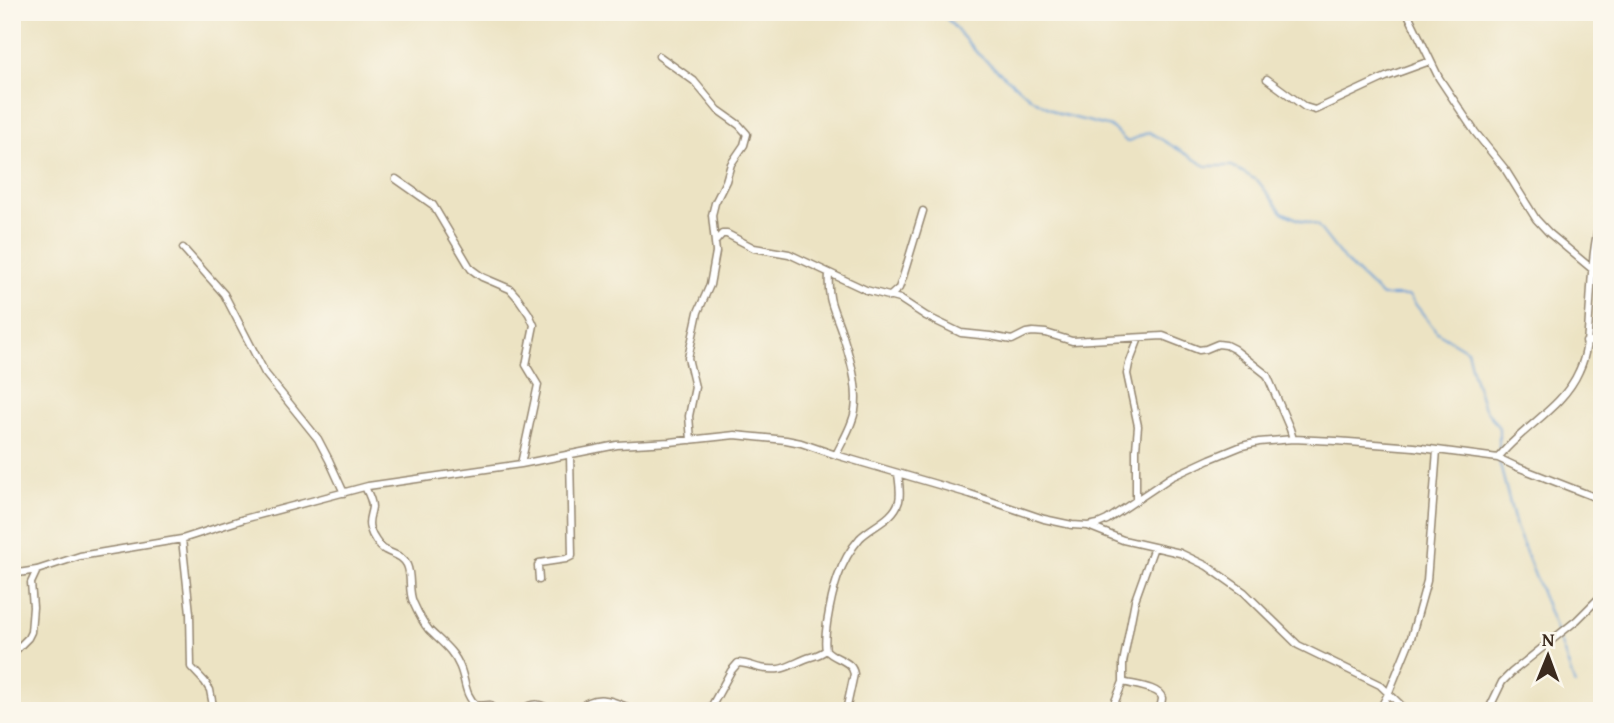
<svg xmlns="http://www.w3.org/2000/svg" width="1614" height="723" viewBox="0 0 1614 723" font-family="'Gentium Book Plus',serif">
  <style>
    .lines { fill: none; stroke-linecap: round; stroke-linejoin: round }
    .stream { stroke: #689ed5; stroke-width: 2 }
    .minor-casing { stroke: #948670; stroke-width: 9 }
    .minor { stroke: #fff; stroke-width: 6 }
  </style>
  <rect width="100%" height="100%" fill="#fbf7ec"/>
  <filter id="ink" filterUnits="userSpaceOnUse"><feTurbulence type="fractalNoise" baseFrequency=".0143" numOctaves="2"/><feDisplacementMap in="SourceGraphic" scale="14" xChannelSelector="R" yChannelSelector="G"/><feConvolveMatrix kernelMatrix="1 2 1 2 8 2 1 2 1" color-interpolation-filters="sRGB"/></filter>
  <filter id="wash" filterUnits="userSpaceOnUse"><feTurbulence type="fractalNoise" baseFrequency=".00686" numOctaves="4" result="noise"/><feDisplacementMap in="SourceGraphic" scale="28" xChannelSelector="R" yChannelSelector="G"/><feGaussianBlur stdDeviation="1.57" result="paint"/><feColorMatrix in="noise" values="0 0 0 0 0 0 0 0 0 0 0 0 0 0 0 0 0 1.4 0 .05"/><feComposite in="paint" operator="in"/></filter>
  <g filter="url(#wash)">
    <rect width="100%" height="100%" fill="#ece3c3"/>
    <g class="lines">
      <path class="stream" d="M941,12L978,54L1031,98L1059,114L1111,127L1127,142L1149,132L1206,166H1232L1258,181L1282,212L1295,218L1317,225L1345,261L1382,296H1409L1437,332L1467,350L1472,370L1483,405L1499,428V452
        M1499,461L1516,527L1558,635L1575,685"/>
    </g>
  </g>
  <g filter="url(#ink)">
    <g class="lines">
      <g class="minor-casing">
        <path id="minor" d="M1407,12L1439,78L1475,132L1505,169L1536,219L1549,233L1592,269
          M659,56L694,81L718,110L739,125L747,134L744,145L731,164L726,181L715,203L712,215L716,252L710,285L698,312L688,358L695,387L689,416L691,440
          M1267,79L1305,107L1315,110L1386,77L1430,61
          M396,179L433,205L471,269L482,277L510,289L518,298L529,314L534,325L526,365L538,385L521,464
          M715,242L722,234H727L754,248L789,254L866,290L900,299L926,316L961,333L990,336L1012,340L1026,333L1033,332L1046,333L1072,341L1163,336L1199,350L1206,349L1218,344L1226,345L1234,349L1267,375L1290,429L1293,439
          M183,248L224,294L265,373L318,439L329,460L344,493
          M829,274C827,303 835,310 843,336C851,361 862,396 852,421C848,433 841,444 836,455
          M889,297L899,288L903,277L923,211
          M1586,342H1602
          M1498,458C1522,427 1563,408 1579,371C1587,355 1588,335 1589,317C1592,283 1591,248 1602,215
          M365,487C368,493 372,500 372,507C371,515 367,521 370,529C372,536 379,547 385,550C394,555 402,555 407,565C412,576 408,590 413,602C417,611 423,623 429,630C441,642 454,651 460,667C466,681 464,695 477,706L490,705L493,711
          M1136,499V449L1138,426L1127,374L1129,364L1139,338
          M1088,526L1123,540L1180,553L1207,566L1244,592L1298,645L1380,685L1407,711
          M182,539L190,613L191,667L205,682L210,690L214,711
          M12,574L37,570L80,556L182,539L244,519L368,486L521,464L617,445L670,442L735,435L786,440L801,443L836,455L970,494L1044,519L1072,525L1088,526L1098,524L1107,520L1171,477L1210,459L1242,446L1259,442L1293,439L1336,441L1414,447L1498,458L1515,466L1602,500
          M539,580L538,566L539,563L566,559L572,556L570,454
          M12,654L28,638L31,632L33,607L31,583L37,570
          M1123,682C1132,685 1160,687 1162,698C1162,702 1160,707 1159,711
          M521,711C533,701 541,704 554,711
          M574,711C580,708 584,704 589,702C606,694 624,708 639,711
          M709,711L731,671L738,663C746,663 752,666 760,668C782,672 786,667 805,659C812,656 819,656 826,650
          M778,711L783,708L794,711
          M846,711L854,674C852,660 835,660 826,650C824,641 826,633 827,623C832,592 839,562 860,538C872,526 894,519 899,501C901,493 899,482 898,474
          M1111,711L1123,682V663L1135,600L1154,547
          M1379,711L1389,692L1411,638L1427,581L1437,450
          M1488,711L1502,682L1512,672L1577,620L1602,595"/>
      </g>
      <use href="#minor" class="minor"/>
    </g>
  </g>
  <rect width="1614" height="723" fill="none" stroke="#fbf7ec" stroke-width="42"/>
  <g transform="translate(1548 656) rotate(1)" stroke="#fbf7ec" stroke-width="5" paint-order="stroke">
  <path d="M0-5L12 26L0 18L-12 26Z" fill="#3b2a1e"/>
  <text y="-10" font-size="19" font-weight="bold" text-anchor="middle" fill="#3b2a1e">N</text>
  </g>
</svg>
